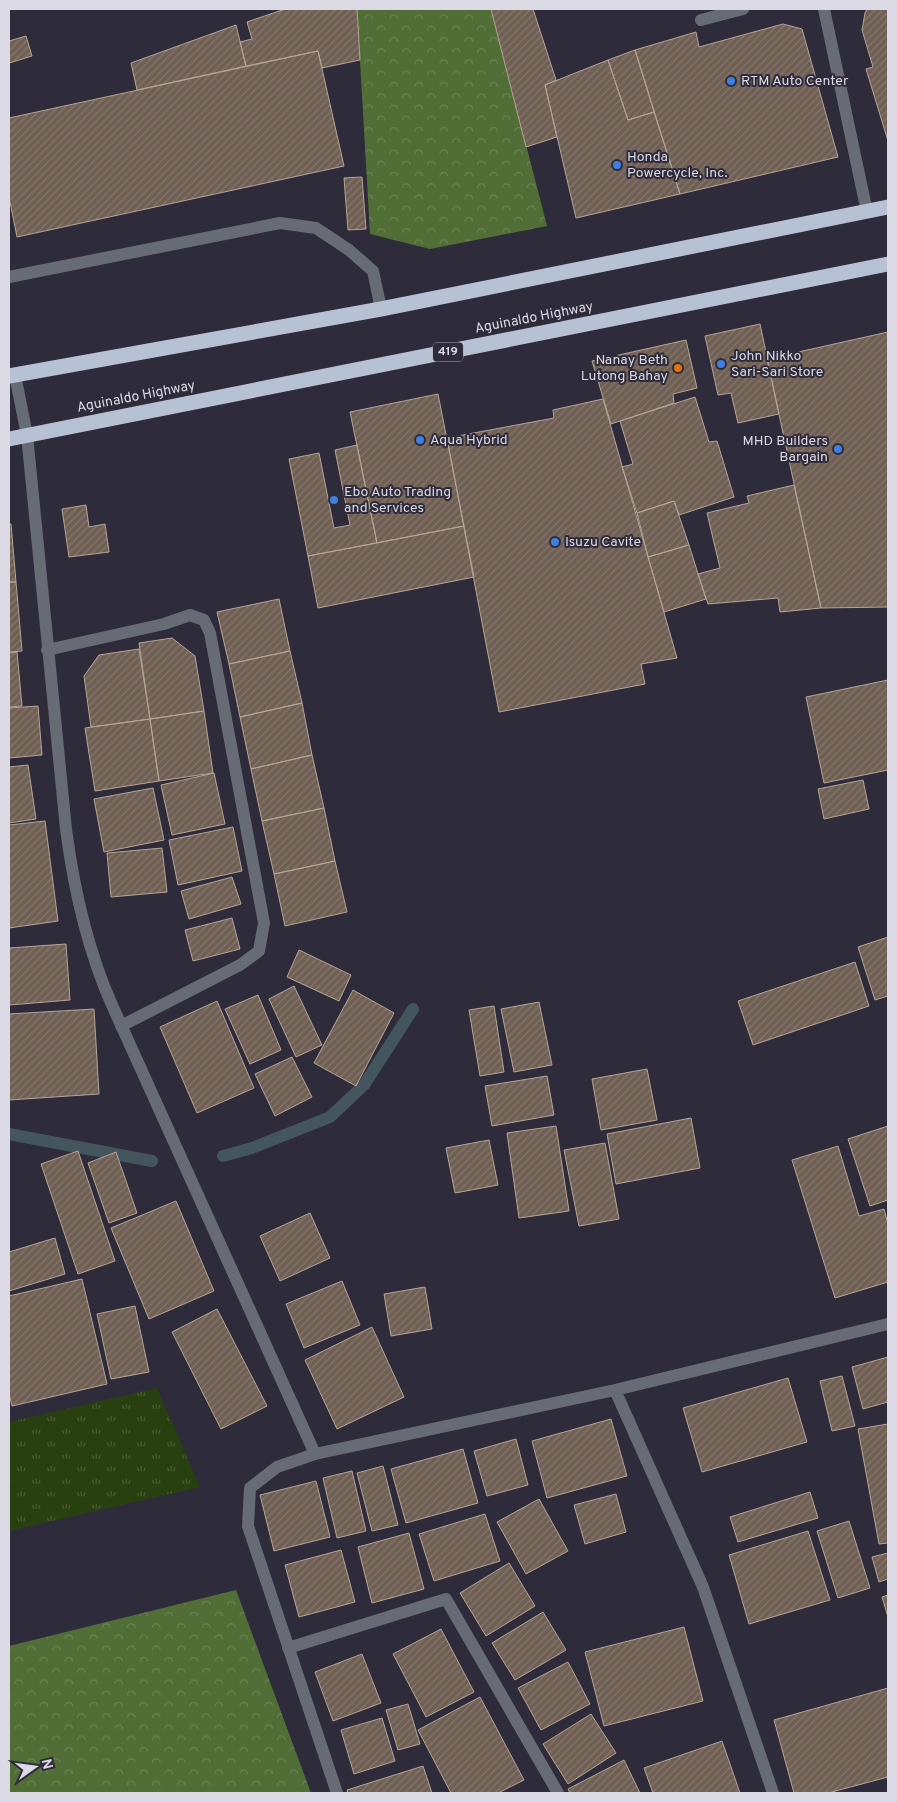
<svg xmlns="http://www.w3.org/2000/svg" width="897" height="1802" viewBox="0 0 897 1802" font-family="Overpass,sans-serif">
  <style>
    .grass { fill: url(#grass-tufts) }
    .forest { fill: url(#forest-crowns) }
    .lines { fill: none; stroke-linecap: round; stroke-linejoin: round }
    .stream { stroke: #43555d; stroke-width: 12 }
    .building { fill: url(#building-hatch); stroke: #b6a597 }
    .minor { stroke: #676b73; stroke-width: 12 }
    .highway { stroke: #b6c1d3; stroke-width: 15 }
    .shop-dot { fill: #3f7fe0; stroke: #2e2b3b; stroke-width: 2 }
    .food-dot { fill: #e8710a; stroke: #2e2b3b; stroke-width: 2 }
    .labels { text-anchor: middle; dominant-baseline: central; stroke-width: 4; stroke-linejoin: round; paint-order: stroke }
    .shield { fill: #2e2b3b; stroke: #a7a5b1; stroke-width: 1 }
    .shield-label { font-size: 12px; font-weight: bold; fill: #dbd9e3 }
    .poi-label { font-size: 14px; fill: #dbd9e3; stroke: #2e2b3b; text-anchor: start }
    .street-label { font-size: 14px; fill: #dbd9e3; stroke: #2e2b3b }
  </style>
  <defs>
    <pattern id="grass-tufts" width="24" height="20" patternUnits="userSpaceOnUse" patternTransform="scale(1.25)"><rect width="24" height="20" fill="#284010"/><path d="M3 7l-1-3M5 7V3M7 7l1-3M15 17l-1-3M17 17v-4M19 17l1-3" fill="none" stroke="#475b33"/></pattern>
    <pattern id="forest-crowns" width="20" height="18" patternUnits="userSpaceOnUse" patternTransform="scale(1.25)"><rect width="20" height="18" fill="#516e37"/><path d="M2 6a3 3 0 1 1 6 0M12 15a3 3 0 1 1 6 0" fill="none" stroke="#698254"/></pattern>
    <pattern id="building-hatch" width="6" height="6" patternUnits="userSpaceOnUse" patternTransform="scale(1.25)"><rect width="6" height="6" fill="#6f6053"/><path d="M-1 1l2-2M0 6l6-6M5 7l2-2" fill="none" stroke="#83766c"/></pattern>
  </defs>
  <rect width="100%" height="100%" fill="#2e2b3b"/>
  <path class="grass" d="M157,1388L200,1487L9,1531V1422Z"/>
  <path class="forest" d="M357,9H491L547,226L430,249L370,234Z
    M236,1590L311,1793H9V1646Z"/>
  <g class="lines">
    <path class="stream" d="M9,1134L152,1161
      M223,1156L252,1148L330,1117L364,1085L413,1009"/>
  </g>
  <path class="building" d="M285,9H357L360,60L322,68L318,51L246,66L240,42L252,39L247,22Z
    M491,9H533L556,80L545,85L557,137L526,147Z
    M867,9H888V141L866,69L873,67L862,30L865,13Z
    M783,24L802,29L838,157L680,194L635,50L696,32L699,47Z
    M236,25L246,66L137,90L131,63Z
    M26,36L32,56L9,63V41Z
    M635,50L654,112L628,120L608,60Z
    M318,51L344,166L17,237L9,197V118Z
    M608,60L628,120L654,112L680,194L576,218L545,85Z
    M362,177L366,229L348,230L344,178Z
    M760,324L779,414L738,423L731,393L718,395L705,336Z
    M888,332V607L821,608L767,359Z
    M686,340L697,388L673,394L674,403L611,424L592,361Z
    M438,394L464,526L377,543L350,412Z
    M695,397L709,442L717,441L734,497L679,515L674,501L637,513L622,467L633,464L620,421Z
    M603,399L677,658L641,664L645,684L499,712L447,438L554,418L553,410Z
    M357,445L377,543L308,556L289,459L319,453L334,528L350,525L335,450Z
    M794,485L821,608L780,612L778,598L708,604L698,574L720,568L707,513L749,503L747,496Z
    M674,501L689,545L648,557L637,513Z
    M86,505L89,527L105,524L109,552L69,557L62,509Z
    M9,524H11L16,582H9Z
    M464,526L474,577L318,608L308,556Z
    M689,545L706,599L664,612L648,557Z
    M9,582H16L22,651L9,652Z
    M279,599L290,651L229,664L217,612Z
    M172,638L195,656L204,711L150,719L139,643Z
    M139,649L150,719L91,727L84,676L99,655Z
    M290,651L302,703L240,717L229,664Z
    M17,652L22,706L9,707V653Z
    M888,680V770L824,783L806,697Z
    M302,703L312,755L251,769L240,717Z
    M38,706L42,755L9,758V708Z
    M204,711L213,773L159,781L150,719Z
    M150,719L159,781L95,791L85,728Z
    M312,755L324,808L262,821L251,769Z
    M28,765L36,819L9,823V767Z
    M214,773L225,824L172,835L161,785Z
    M863,780L869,809L824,819L818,789Z
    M153,788L164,840L104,852L94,799Z
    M324,808L335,861L274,874L262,821Z
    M45,821L58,921L9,928V825Z
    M233,827L242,871L178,885L169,840Z
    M162,848L167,892L111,897L107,853Z
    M335,861L347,912L285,926L274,874Z
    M232,877L241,904L189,919L181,891Z
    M232,918L240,949L193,961L185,930Z
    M888,937V996L875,1000L858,947Z
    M66,944L70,1000L9,1005V948Z
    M299,950L351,975L339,1001L287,977Z
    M855,962L869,1006L753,1045L738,1001Z
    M294,986L322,1045L296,1057L269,999Z
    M353,990L394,1013L356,1086L314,1063Z
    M258,995L281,1050L250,1064L225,1009Z
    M217,1001L254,1088L197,1113L160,1027Z
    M539,1002L552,1065L514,1072L501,1009Z
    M494,1006L504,1072L480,1076L469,1010Z
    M94,1009L99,1094L9,1100V1014Z
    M292,1057L312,1097L275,1116L255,1074Z
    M647,1069L657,1120L601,1130L592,1079Z
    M547,1076L554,1115L492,1126L485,1086Z
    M691,1118L700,1168L616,1184L607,1134Z
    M556,1126L569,1211L519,1218L507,1133Z
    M888,1126V1200L870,1206L848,1139Z
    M489,1140L498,1185L455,1193L446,1148Z
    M605,1143L619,1219L579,1226L564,1150Z
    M838,1146L859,1216L884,1209L888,1224V1282L835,1298L792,1160Z
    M78,1151L115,1261L78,1274L41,1164Z
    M116,1152L137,1213L109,1223L88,1163Z
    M176,1201L214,1291L149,1319L111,1228Z
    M310,1213L330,1258L280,1281L260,1236Z
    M55,1238L65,1274L9,1291V1252Z
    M82,1279L107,1384L12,1406L9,1394V1296Z
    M342,1281L360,1325L304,1348L286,1304Z
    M425,1287L432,1329L391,1336L384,1294Z
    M135,1306L149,1372L111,1379L97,1314Z
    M217,1309L267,1406L221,1429L172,1332Z
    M372,1327L404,1397L337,1429L305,1360Z
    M888,1357V1402L863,1409L852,1367Z
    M842,1376L855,1426L832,1431L820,1381Z
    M788,1378L807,1442L702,1472L683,1408Z
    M611,1419L627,1476L547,1498L532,1441Z
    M888,1424V1543L879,1544L858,1429Z
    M516,1439L528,1485L487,1496L474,1451Z
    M463,1449L478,1503L406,1523L391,1469Z
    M383,1466L398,1525L372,1531L357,1473Z
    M352,1471L366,1531L337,1538L323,1478Z
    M316,1481L330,1537L274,1551L260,1495Z
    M810,1492L818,1518L738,1542L730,1517Z
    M616,1494L626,1532L585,1544L574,1505Z
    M539,1499L568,1551L526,1574L497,1522Z
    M485,1514L500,1561L434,1581L419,1534Z
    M849,1521L870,1588L838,1598L817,1531Z
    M808,1531L830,1600L749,1624L729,1555Z
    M409,1533L424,1589L372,1603L358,1547Z
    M341,1550L355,1602L299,1617L285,1565Z
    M888,1553V1579L879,1582L872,1557Z
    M509,1563L535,1606L486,1636L460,1593Z
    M888,1595V1617L882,1597Z
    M543,1612L566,1650L515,1680L492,1643Z
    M684,1627L703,1701L604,1726L585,1652Z
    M441,1629L474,1692L426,1717L393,1654Z
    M362,1654L381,1703L333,1721L315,1672Z
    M568,1662L590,1704L541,1730L518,1688Z
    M888,1688V1777L828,1793H794L774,1720Z
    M480,1697L524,1780L498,1793H451L418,1730Z
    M408,1704L420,1744L398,1750L386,1710Z
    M591,1714L616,1753L568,1784L543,1744Z
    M382,1718L395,1761L354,1774L341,1730Z
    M722,1741L740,1793H653L644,1768Z
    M624,1760L640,1793H570L568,1789Z
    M423,1766L432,1793H348L347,1790Z"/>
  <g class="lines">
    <path class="minor" d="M824,9L867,212
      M701,20L743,9
      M9,277L280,223L316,228L349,250L373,271L381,309
      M15,375L27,435L66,829C74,890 87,949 112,1005L315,1454
      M47,650L164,624L190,615L204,620L210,633L264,923L259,951L240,965L121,1026
      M615,1390L703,1587L773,1793
      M288,1648L446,1599L558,1793
      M337,1793L248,1526L250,1488L277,1467L315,1454L615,1390L888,1324"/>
    <path class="highway" d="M9,376L381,309L888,207
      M9,439L888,264"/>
  </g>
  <g class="shop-dot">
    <circle cx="731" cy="81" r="5"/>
    <circle cx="617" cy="165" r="5"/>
    <circle cx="721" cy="364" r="5"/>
    <circle cx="420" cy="440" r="5"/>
    <circle cx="838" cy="449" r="5"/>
    <circle cx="334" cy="500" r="5"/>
    <circle cx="555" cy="542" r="5"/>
  </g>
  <circle class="food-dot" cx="678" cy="368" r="5"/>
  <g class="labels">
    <rect class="shield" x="433" y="342.5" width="30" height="19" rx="4"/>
    <g class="shield-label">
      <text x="448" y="352">419</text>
    </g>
    <g class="poi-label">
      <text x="741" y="81">RTM Auto Center</text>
      <text x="627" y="157">Honda<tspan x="627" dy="16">Powercycle, Inc.</tspan></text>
      <text x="731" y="356">John Nikko<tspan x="731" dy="16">Sari-Sari Store</tspan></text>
      <text x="668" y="360" text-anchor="end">Nanay Beth<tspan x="668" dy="16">Lutong Bahay</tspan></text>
      <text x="430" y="440">Aqua Hybrid</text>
      <text x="828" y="441" text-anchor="end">MHD Builders<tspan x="828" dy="16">Bargain</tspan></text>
      <text x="344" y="492">Ebo Auto Trading<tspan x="344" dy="16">and Services</tspan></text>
      <text x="565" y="542">Isuzu Cavite</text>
    </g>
    <g class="street-label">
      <text transform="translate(534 318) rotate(-11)">Aguinaldo Highway</text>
      <text transform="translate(136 397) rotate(-11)">Aguinaldo Highway</text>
    </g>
  </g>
  <rect width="897" height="1802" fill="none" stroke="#dbd9e3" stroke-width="20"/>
  <g transform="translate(35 1767) rotate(76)" stroke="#2e2b3b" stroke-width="4" paint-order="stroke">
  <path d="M0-4L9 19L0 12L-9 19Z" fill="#dbd9e3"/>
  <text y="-8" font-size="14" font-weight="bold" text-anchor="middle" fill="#dbd9e3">N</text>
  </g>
</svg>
